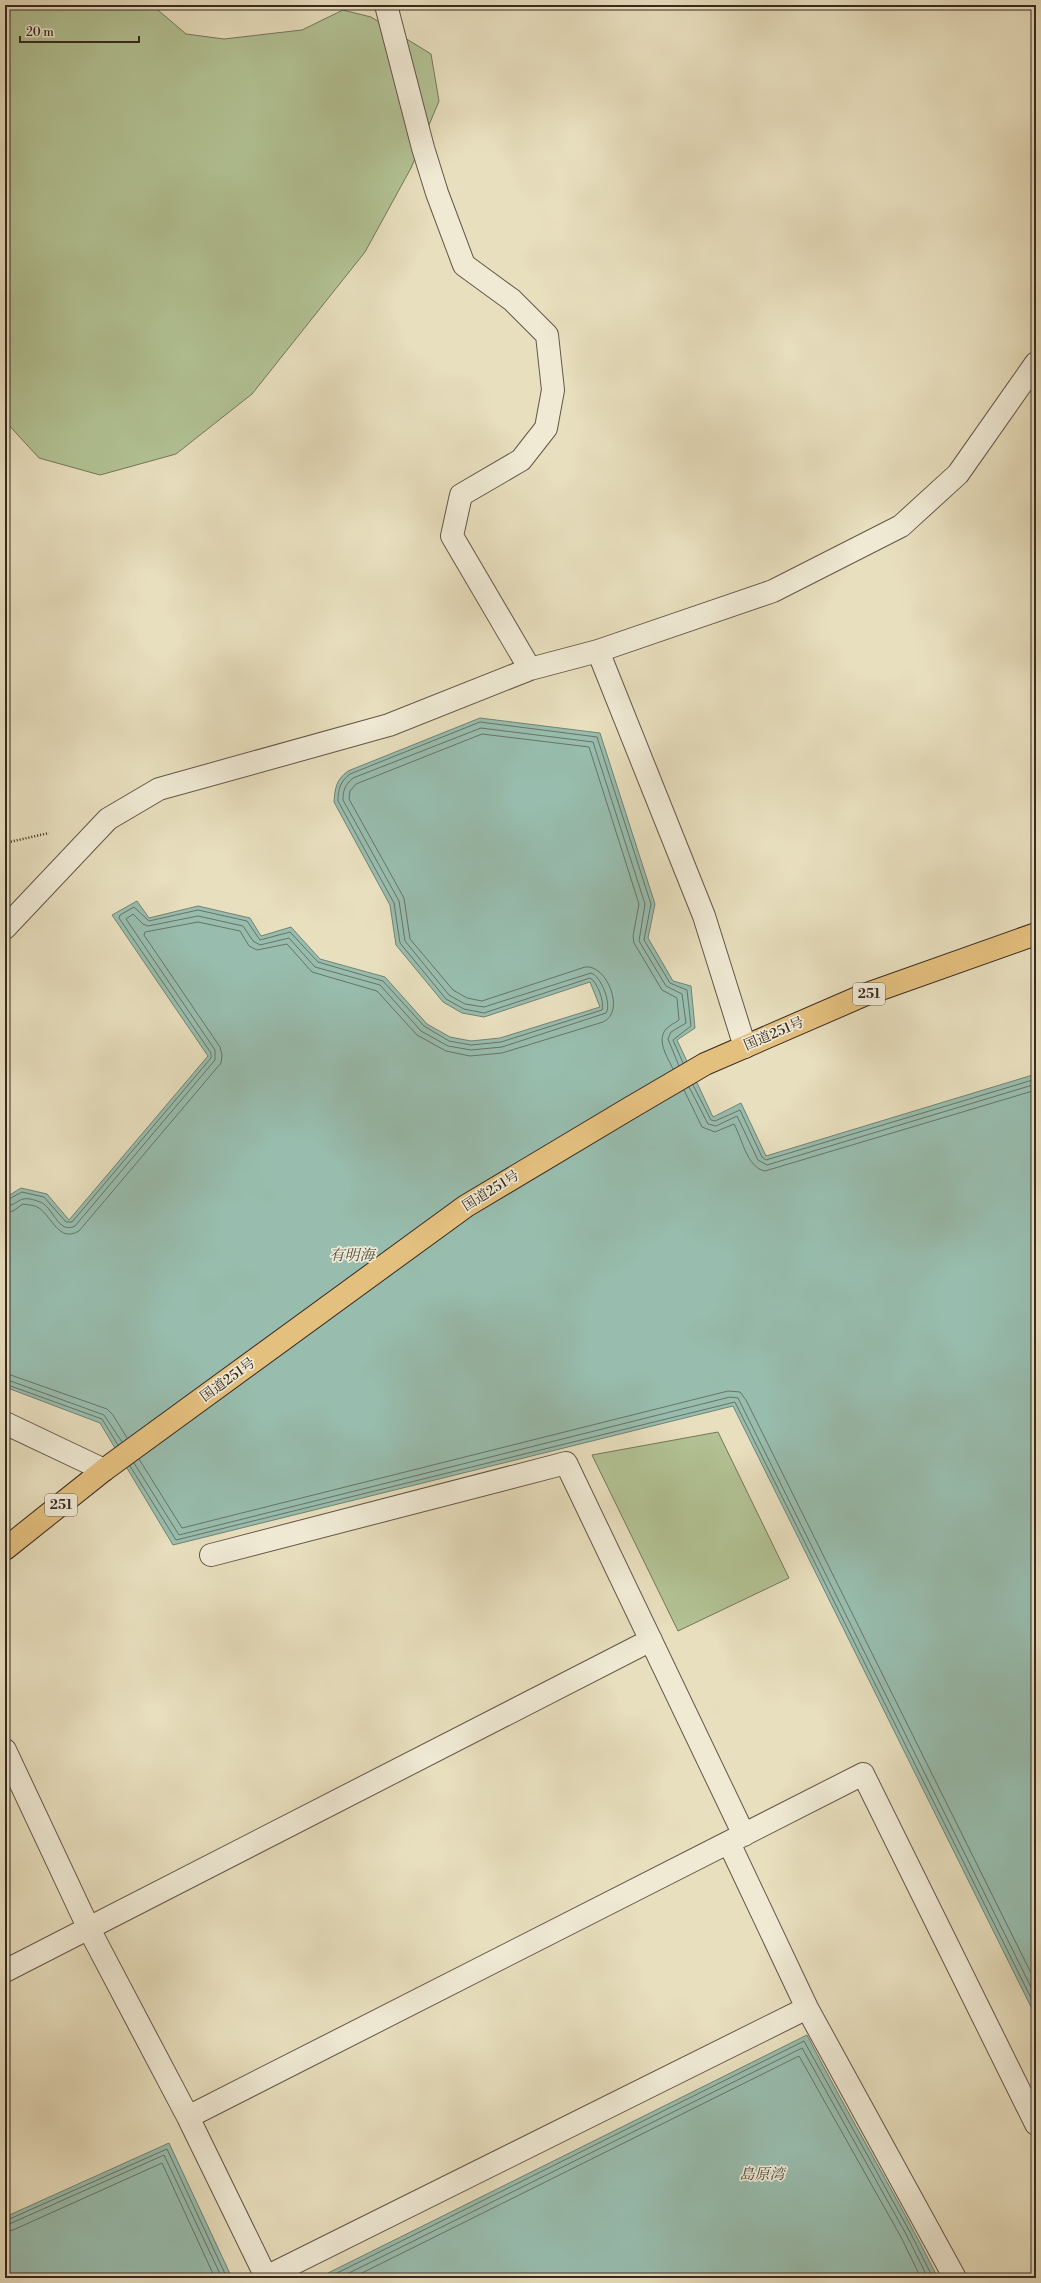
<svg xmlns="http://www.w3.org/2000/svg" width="1041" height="2283" viewBox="0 0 1041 2283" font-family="'Libre Bodoni','Noto Serif JP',serif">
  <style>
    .green { fill: #b2c294; stroke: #75765a }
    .water { fill: #98bdae; stroke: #728275 }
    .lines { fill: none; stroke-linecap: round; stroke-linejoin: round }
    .shore { stroke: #687367; stroke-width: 1 }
    .minor-casing { stroke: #645648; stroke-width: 24 }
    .trunk-casing { stroke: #382920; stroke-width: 24 }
    .path { stroke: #382920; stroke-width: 2.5; stroke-dasharray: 1 2; stroke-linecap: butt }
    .minor { stroke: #f0ead5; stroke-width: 22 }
    .trunk { stroke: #e4c07f; stroke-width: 22 }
    .labels { text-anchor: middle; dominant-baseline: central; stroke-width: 3.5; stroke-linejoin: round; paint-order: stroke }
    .shield { fill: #f0ead5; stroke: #6f6356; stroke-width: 1 }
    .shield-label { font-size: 13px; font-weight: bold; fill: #382920 }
    .street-label { font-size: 14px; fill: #382920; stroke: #f0ead5 }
    .water-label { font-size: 15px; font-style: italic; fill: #504e44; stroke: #f0ead5 }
  </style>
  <rect width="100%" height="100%" fill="#e8dfbe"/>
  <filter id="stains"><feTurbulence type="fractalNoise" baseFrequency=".005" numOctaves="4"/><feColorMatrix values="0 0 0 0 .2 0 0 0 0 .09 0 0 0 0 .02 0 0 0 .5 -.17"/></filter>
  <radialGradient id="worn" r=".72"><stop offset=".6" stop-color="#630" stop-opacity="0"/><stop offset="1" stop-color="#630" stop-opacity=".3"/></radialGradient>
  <path class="green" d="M5,5H152L186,34L224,39L302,30L343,10L371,17L431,54L439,101L411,168L365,252L252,394L176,454L100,475L39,458L5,421Z
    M718,1432L789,1578L678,1631L592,1455Z"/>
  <path class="water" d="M480,718L600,733L655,904L648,938L673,981L691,986L695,1028L677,1040L713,1117L741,1103L766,1156L1036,1074V2017L733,1406L173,1545L100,1423L5,1387V1198L21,1188L47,1194L69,1220L208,1056L112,915L137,901L149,918L198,906L250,918L261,936L291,927L320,959L385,977L427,1024L450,1037L471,1041L500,1038L600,1007L590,982L484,1017L462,1013L443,1002L396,945L390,905L334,802C335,788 336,780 348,771Z
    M807,2035C849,2117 897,2196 938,2278H318Z
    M169,2143L232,2278H5V2217Z"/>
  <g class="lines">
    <path class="shore" d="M693,1085L711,1120L715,1121L740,1110L762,1157L766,1160L1036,1079
      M689,1087L708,1124L716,1126L737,1116L758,1160L767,1165L1036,1084
      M684,1090L702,1127L715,1132L734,1124C742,1138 747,1168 765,1171L1036,1090
      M5,1201L22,1192L44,1197L66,1222H72L211,1058V1053L119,918L120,915L134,907L149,921L198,910L247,921L260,940L290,932L318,962L383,981L424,1026L449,1041L471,1045L501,1042L602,1010C605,1003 597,981 590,978L484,1013L464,1009L446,999L400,943L394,903L338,801C338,789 340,782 350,774L480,722L597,737L651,904L644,940L670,983L687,990L691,1026L673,1040L683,1063
      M5,1206C21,1205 17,1193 40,1202C53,1206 58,1235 75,1226L215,1060V1050L126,919L133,914L143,924L148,926L198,916L243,926L253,941L260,945L289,938L315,967L380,985L421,1031L448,1046L471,1050L502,1047L606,1013C612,1004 601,976 591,973L484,1007L465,1004L449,995L405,941L399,901L343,800C343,790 345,785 353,778L481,728L593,742L645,904L639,941L666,986L682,994L686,1023L671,1032L668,1039L679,1066
      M5,1212L13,1211L23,1204C28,1205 35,1205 39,1208C52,1217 59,1243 79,1231L221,1063L222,1055L220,1047L144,935L145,932L198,922L240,931L249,946L257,950L287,944L312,972L377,991L417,1035L446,1051L470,1056L502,1053L603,1022C626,1012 607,964 585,967L482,1001L467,998L453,990L410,939L404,898L349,799L350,791L356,784L482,734L589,747L639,904L633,936L634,943L662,990L677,998L679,1020C675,1023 670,1025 666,1029C656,1041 668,1058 673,1069
      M5,1373L107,1409L113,1415L127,1438
      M5,1379L104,1415L122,1442
      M5,1384L102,1419L118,1445
      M139,1459L182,1528L728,1391L740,1392L746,1400L1036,1983
      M134,1463L179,1535L730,1397L738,1398L1036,1997
      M130,1466L176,1540L735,1402L1036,2008
      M5,2221L167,2149L227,2278
      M5,2226L164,2155L222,2278
      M5,2232L13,2230L162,2163L215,2278
      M327,2278L804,2041L910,2232L933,2278
      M339,2278L802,2048L906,2234L928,2278
      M352,2278L799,2056L901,2237L921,2278"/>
    <g class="minor-casing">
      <path id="minor" d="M386,5L423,148L437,193L464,265L512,300L547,335L553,390L546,428L521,460L461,495L452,536L530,669
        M598,651L704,916L745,1047
        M5,928L108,819L159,789L389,725L530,669L598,651L773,591L901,526L958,474L1036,363
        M5,1423L104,1470
        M211,1555L566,1463L744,1835
        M5,1750L89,1929L188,2117L266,2277L807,2008
        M729,1843L807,2008L955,2278
        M5,1971L651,1640
        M188,2117L863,1774L1036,2124"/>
    </g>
    <g class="trunk-casing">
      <path id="trunk" d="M5,1549L104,1470L466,1206L630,1108L705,1064L864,995L1036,934"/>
    </g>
    <path class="path" d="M5,843L49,833"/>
    <use href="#minor" class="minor"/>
    <use href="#trunk" class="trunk"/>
  </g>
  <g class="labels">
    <g class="shield">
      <rect x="853" y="983" width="32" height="22" rx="3"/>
      <rect x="45" y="1494" width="32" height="22" rx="3"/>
    </g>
    <g class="shield-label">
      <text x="869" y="994">251</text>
      <text x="61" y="1505">251</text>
    </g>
    <g class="street-label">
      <text transform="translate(774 1034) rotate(-23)">国道251号</text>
      <text transform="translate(491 1191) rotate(-32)">国道251号</text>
      <text transform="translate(228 1380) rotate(-36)">国道251号</text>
    </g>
    <g class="water-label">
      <text x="352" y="1255">有明海</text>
      <text x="762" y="2174">島原湾</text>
    </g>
  </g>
  <rect width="1041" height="2283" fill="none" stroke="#e8dfbe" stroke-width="20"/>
  <rect x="6" y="6" width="1029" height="2271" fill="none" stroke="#382920" stroke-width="2"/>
  <rect x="10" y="10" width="1021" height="2263" fill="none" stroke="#382920"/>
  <path d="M20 36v6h119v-6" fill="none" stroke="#382920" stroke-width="2"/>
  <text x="26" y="36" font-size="12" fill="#382920" stroke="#f0ead5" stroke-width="3" paint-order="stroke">20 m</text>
  <rect width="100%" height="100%" filter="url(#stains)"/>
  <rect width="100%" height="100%" fill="url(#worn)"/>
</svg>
